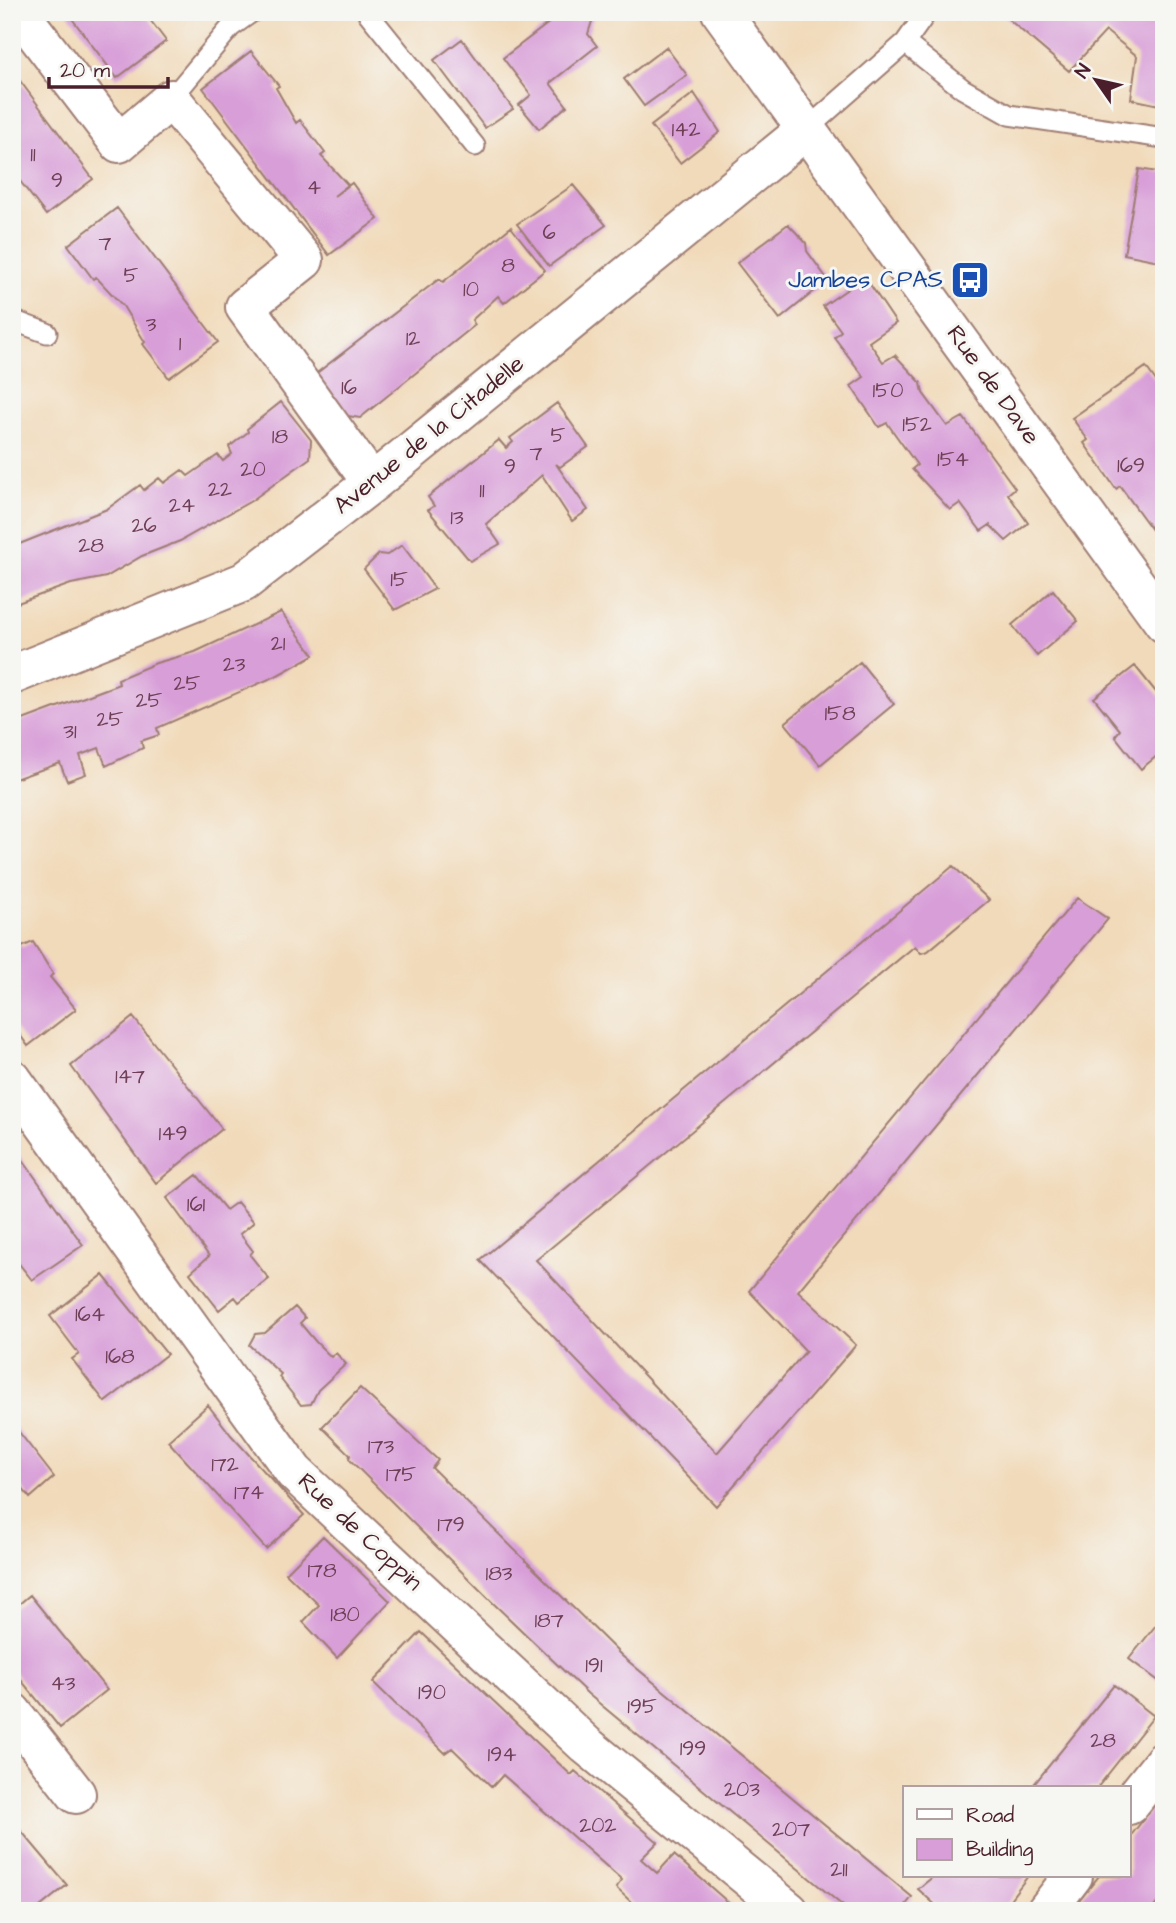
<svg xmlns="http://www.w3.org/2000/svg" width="1176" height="1923" viewBox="0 0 1176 1923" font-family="'Architects Daughter',sans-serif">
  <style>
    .building { fill: #d89ed8 }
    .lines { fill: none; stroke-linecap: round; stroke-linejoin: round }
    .service-casing { stroke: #9e7c72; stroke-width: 23 }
    .minor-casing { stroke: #9e7c72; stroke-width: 42 }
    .secondary-casing { stroke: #9e7c72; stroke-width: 42 }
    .service { stroke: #fff; stroke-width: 19 }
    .minor { stroke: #fff; stroke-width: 38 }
    .secondary { stroke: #fff; stroke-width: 38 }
    .labels { text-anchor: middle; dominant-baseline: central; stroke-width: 6; stroke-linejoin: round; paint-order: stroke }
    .number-label { font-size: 21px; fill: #6e3f56 }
    .transit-label { font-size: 24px; fill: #164399; stroke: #f6f6f2; text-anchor: end }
    .street-label { font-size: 24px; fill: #4a1f2b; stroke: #f6f6f2 }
  </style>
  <rect width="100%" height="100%" fill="#f6f6f2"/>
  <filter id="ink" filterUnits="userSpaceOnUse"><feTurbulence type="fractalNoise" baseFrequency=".0143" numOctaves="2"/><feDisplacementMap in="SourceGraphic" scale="14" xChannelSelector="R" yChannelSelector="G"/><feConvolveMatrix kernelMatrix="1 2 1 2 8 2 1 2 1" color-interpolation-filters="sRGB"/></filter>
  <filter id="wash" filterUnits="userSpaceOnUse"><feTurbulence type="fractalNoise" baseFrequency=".00686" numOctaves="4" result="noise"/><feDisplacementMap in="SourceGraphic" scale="28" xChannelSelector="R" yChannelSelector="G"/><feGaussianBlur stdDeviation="1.57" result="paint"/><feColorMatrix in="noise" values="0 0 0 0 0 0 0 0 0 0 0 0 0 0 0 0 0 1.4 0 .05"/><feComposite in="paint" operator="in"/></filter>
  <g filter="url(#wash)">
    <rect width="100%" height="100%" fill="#f1daba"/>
    <g id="blocks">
      <path class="building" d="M67,12H130L120,21L132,12H144L166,41L117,78Z
        M563,12H587L593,18L588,34L597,46L550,83L567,106L539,129L519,105L531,95L503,58Z
        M1000,12H1164V106L1131,99L1137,56L1106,31L1069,71Z
        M462,39L513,109L485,128L434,60Z
        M666,47L687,75L644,106L624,79Z
        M251,51L279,86L276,88L296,123L300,120L325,153L321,156L348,185L334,196L352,183L378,219L329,255L203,88Z
        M12,70L93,179L46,215L20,181L12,164Z
        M694,93L720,132L680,163L651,126Z
        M1139,169L1164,173V262L1124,254Z
        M573,185L606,225L549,266L517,224Z
        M117,208L218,342L169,378L143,344L145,342L123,306L96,277L93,279L68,245Z
        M788,224L806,243L807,251L828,280L780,319L737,263Z
        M511,227L545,270L504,303L498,296L472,320L475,325L360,418L342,415L313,376L439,279L443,282Z
        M865,277L896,323L869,342L883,362L895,355L921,383L923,393L947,426L963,417L1015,488L1008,494L1028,523L1006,541L990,525L981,531L960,503L950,510L912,469L917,465L887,423L879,427L851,386L864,377L834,337L841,331L823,306Z
        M1146,367L1164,392V528L1155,534L1120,486L1116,489L1084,443L1088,440L1072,418Z
        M281,402L311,440L310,458L251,501L180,541L142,556L106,577L71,584L12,605V547L107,509L140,485L144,490L159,478L164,483L182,470L188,476L218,455L223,461L232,454L229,447L248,432L247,429Z
        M557,403L588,447L560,467L556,464L588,510L572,521L542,475L486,524L500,544L470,561L428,510L434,506L428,497L499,440L506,448L513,442L510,438Z
        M402,545L435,589L395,610L364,569L379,554L387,555Z
        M1053,590L1078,621L1037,656L1012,625Z
        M281,612L314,655L276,676L157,728L159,735L141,741L143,748L106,766L99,748L80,755L86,774L67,781L60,763L12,780V724L119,684L118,679L156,663L195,652Z
        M860,662L894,704L820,765L785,723Z
        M1135,666L1160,697L1164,698V750L1141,769L1115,736L1120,730L1094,698Z
        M953,866L989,900L928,951L921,953L915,946L536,1260L717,1453L806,1351L749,1291L1077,898L1108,919L798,1291L856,1345L716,1506L480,1260Z
        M12,931L22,947L33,942L53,974L50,977L76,1009L28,1046L12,1024Z
        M133,1017L222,1129L156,1183L71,1066Z
        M12,1145L83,1245L32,1280L16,1260L12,1262Z
        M197,1175L226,1210L237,1202L254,1222L240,1234L253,1251L250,1255L269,1279L239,1302L235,1297L219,1310L190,1273L209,1256L167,1198Z
        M103,1275L167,1354L105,1402L72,1359L79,1354L50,1316Z
        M295,1307L305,1318L300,1323L316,1342L331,1357L336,1353L346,1364L318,1390L311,1404L301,1405L279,1377L281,1374L249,1345L255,1334L265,1333Z
        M360,1388L438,1460L432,1468L622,1656L912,1897L901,1911H849L588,1694L494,1604L349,1459L350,1455L322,1427Z
        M208,1405L231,1435L304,1515L266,1549L168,1441Z
        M12,1423L54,1477L30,1498L12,1476Z
        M323,1536L390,1601L337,1658L303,1622L319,1605L286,1573Z
        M30,1595L107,1690L60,1728L12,1669V1610Z
        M1164,1615V1685L1129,1659Z
        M421,1632L571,1775L575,1771L658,1842L641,1859L657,1873L674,1855L738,1911H641L616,1888L622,1880L503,1775L492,1787L452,1748L445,1753L373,1682Z
        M1114,1685L1154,1716L1097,1788H1031Z
        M1164,1793V1895L1151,1911H1071L1099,1876H1129V1838Z
        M12,1820L67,1885L35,1911H12Z
        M934,1876H1028L1001,1911H942L918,1889Z"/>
    </g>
  </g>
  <g filter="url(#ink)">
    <use href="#blocks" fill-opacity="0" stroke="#9e7c72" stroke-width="2"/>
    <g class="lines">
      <g class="service-casing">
        <path id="service" d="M367,12L475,146
          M905,43L927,12
          M171,99L231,27L252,12
          M807,129L905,43L963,89L1009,115L1164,138
          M12,320L47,333"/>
      </g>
      <g class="minor-casing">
        <path id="minor" d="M19,12L119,143L171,99L304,260L245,307L372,483
          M12,675L244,582L372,483L807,129
          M12,1079L294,1472L586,1745L789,1911
          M12,1712L76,1794
          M1129,1805L1164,1761
          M1046,1911L1073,1876"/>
      </g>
      <g class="secondary-casing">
        <path id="secondary" d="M721,12L1164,623"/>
      </g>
      <use href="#service" class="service"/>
      <use href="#minor" class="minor"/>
      <use href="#secondary" class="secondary"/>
    </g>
  </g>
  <defs>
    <g id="bus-square" transform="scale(2.0125)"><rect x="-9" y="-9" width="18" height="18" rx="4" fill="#1a4fb4" stroke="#f6f6f2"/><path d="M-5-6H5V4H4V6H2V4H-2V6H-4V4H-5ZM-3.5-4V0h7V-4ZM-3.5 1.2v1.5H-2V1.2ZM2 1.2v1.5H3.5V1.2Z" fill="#fff"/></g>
  </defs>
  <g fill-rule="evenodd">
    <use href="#bus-square" x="970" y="280"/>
  </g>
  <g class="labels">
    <g class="number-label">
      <text x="686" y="129">142</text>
      <text x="33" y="154">11</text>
      <text x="57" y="180">9</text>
      <text x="314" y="187">4</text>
      <text x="549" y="232">6</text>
      <text x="105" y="243">7</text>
      <text x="508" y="265">8</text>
      <text x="131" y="275">5</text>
      <text x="471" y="289">10</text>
      <text x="151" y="324">3</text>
      <text x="413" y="338">12</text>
      <text x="180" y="343">1</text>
      <text x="349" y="387">16</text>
      <text x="888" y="390">150</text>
      <text x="917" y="424">152</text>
      <text x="558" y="435">5</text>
      <text x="280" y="436">18</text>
      <text x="536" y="453">7</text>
      <text x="953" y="459">154</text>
      <text x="1131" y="465">169</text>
      <text x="510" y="466">9</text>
      <text x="253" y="469">20</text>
      <text x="220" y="489">22</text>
      <text x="482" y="490">11</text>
      <text x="182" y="505">24</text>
      <text x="457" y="517">13</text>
      <text x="144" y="525">26</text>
      <text x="91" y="545">28</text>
      <text x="399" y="579">15</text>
      <text x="278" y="643">21</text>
      <text x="234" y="664">23</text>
      <text x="187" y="683">25</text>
      <text x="149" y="700">25</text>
      <text x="840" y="713">158</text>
      <text x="110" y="719">25</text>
      <text x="70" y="731">31</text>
      <text x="130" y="1076">147</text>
      <text x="173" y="1133">149</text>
      <text x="196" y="1204">161</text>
      <text x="90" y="1314">164</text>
      <text x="120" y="1356">168</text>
      <text x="381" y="1446">173</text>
      <text x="225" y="1464">172</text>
      <text x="401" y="1474">175</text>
      <text x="249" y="1492">174</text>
      <text x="451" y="1524">179</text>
      <text x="322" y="1570">178</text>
      <text x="499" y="1573">183</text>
      <text x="345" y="1614">180</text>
      <text x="549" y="1620">187</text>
      <text x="594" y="1665">191</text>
      <text x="63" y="1683">43</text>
      <text x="432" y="1692">190</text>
      <text x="642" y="1706">195</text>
      <text x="1103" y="1740">28</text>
      <text x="693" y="1748">199</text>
      <text x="502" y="1754">194</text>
      <text x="742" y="1789">203</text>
      <text x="598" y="1825">202</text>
      <text x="791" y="1829">207</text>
      <text x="839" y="1869">211</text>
    </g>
    <g class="transit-label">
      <text x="943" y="280">Jambes CPAS</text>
    </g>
    <g class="street-label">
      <text transform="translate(993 385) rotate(54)">Rue de Dave</text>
      <text transform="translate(429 435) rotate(-39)">Avenue de la Citadelle</text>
      <text transform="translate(360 1532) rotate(43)">Rue de Coppin</text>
    </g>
  </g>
  <rect width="1176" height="1923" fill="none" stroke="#f6f6f2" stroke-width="42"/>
  <rect x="903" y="1786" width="228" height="91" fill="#f6f6f2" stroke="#b1a0a2" stroke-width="2"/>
  <rect x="917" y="1809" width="35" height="10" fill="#ffffff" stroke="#b1a0a2" stroke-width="2"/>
  <text x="966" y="1822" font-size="21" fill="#4a1f2b">Road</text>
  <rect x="917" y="1839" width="35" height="21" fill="#d89ed8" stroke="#b1a0a2" stroke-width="2"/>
  <text x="966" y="1856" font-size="21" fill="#4a1f2b">Building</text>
  <g transform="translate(1096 80) rotate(304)" stroke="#f6f6f2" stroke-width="5" paint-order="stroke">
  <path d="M0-5L12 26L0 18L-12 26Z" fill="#4a1f2b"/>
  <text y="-10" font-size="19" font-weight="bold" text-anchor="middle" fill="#4a1f2b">N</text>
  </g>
  <path d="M49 77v10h119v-10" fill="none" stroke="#4a1f2b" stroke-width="3.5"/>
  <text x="60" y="77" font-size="21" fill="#4a1f2b" stroke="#f6f6f2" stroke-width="5" paint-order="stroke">20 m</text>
</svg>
